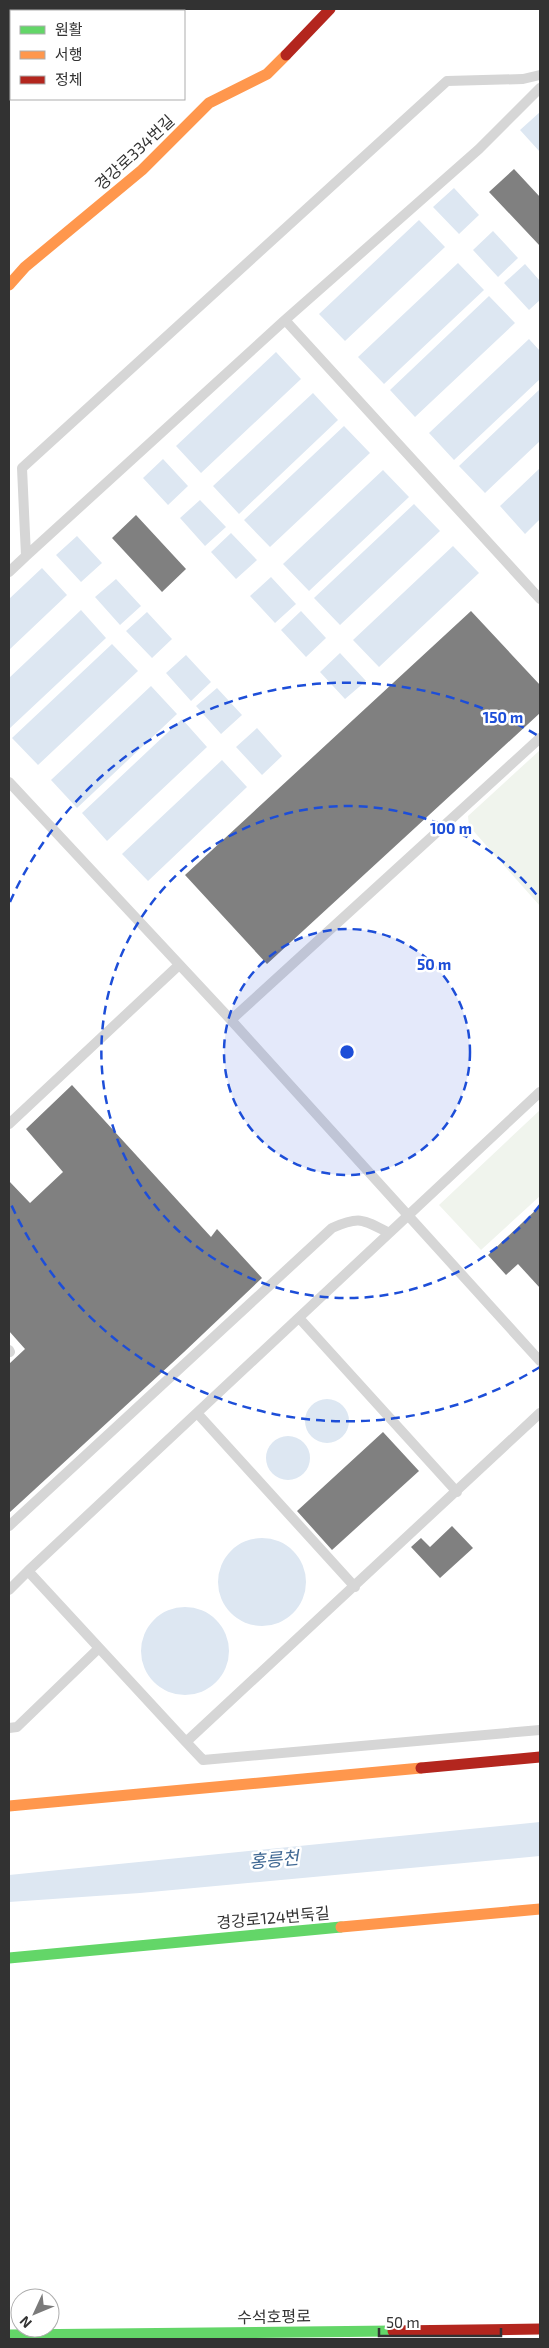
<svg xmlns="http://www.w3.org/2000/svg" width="549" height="2348" viewBox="0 0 549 2348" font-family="'Exo 2','Noto Sans KR',sans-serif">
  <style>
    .green { fill: #f0f4ed }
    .water { fill: #dde7f2 }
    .building { fill: #808080 }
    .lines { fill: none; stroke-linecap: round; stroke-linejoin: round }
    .lane { stroke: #d6d6d6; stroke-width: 10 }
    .fast { stroke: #63d668; stroke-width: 11 }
    .slow { stroke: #ff974d; stroke-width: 11 }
    .jam { stroke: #b3261e; stroke-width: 11 }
    .ring { fill: none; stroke: #1d4ed8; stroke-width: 2.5; stroke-dasharray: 9 6 }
    .labels { text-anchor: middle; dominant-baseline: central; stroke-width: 5; stroke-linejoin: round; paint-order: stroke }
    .street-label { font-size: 16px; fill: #323232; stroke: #fff }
    .water-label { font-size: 18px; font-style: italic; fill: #416994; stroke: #fff }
    .centre { fill: #1d4ed8; stroke: #fff; stroke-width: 2.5 }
    .ring-label { font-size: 15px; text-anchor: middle; font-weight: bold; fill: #1d4ed8; stroke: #fff; stroke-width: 5; stroke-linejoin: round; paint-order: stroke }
  </style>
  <rect width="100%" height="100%" fill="#fff"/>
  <path class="green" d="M540,750V906L469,826L468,816Z
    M540,1110V1196L481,1250L439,1205Z"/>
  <path class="water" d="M540,112V152L520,130Z
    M454,188L479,215L459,234L433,207Z
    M419,220L445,247L345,341L319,314Z
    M493,231L518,258L498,277L473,250Z
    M458,263L484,290L384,384L358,357Z
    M525,264L540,281V300L529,310L504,283Z
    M489,296L515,323L415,417L390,390Z
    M529,339L540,351V379L454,460L429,433Z
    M276,352L301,379L201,473L176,446Z
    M540,389V441L485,493L459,466Z
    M313,393L338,420L239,514L213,486Z
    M344,426L370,453L270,547L244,520Z
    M163,459L188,486L168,505L143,478Z
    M540,468V519L525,534L500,506Z
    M383,470L409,497L309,591L283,564Z
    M200,500L226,527L205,546L180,518Z
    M414,504L440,531L340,625L314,598Z
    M231,533L257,560L236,579L211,552Z
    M77,536L102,563L81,582L56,555Z
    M453,546L479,573L379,667L353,640Z
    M42,568L67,595L9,650V599Z
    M271,577L296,604L275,623L250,596Z
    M116,579L141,606L120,625L95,597Z
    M81,610L106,638L9,729V678Z
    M301,611L326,638L306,657L281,630Z
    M147,612L172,639L152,658L126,631Z
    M112,644L138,671L38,765L12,738Z
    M340,653L366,681L345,699L320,672Z
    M186,655L211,682L191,701L166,673Z
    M151,686L177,714L77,808L51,780Z
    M217,688L242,715L221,734L196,706Z
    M182,719L207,747L107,841L82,813Z
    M257,728L282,756L262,775L236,747Z
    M222,760L247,787L148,881L122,854Z
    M305 1421a22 22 0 1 1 44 0a22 22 0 1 1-44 0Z
    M266 1458a22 22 0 1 1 44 0a22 22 0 1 1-44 0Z
    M218 1582a44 44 0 1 1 88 0a44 44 0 1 1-88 0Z
    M141 1651a44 44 0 1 1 88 0a44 44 0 1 1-88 0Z
    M540,1822V1856L140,1893L9,1902V1875Z"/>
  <path class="building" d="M514,169L540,197V246L489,192Z
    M136,515L186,569L162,592L112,538Z
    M471,611L540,685V713L267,964L185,875Z
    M72,1085L211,1237L217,1229L262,1278L184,1352L9,1513V1364L25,1349L9,1331V1181L30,1203L63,1172L26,1129Z
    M540,1206V1288L518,1264L506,1275L488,1255Z
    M383,1432L419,1471L332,1550L297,1511Z
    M452,1526L473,1548L440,1578L411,1547L421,1538L430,1547Z"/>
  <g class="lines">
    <path class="lane" d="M285,320L479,149L540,88
      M26,556L285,320L540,599
      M9,572L26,556L22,468L447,81L523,79L540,75
      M9,782L231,1020L540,1361
      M231,1020L540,738
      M9,1124L179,965
      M300,1319L457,1492
      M9,1350L10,1352
      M197,1413L355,1587
      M540,1413L186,1742L203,1760L540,1730
      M9,1526L332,1228C359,1216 363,1219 389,1233
      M9,1590L28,1571
      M9,1728L17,1727L99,1648
      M186,1742L28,1571L540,1092"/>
    <path class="fast" d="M9,1958L341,1927
      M9,2335L393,2331"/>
    <path class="slow" d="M9,285L25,267L142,170L209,103L267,74L286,55
      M9,1806L421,1768
      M341,1927L540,1909"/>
    <path class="jam" d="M286,55L330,9
      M421,1768L540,1757
      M393,2331L540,2329"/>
  </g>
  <circle cx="347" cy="1052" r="123" fill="#1d4ed8" fill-opacity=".12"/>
  <g class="ring">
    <circle cx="347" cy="1052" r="123"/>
    <path d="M540 1205A246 246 0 1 1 540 899"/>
    <path d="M540 1367A369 369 0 0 1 10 1202M10 902A369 369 0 0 1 540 737"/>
  </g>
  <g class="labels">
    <g class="street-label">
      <text transform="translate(134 152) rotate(-43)">경강로334번길</text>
      <text transform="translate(273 1917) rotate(-5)">경강로124번둑길</text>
      <text transform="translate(274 2316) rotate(-1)">수석호평로</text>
    </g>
    <g class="water-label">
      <text transform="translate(274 1859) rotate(-5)">홍릉천</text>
    </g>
  </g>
  <circle cx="347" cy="1052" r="8" class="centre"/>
  <g class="ring-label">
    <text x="503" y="723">150 m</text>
    <text x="451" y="834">100 m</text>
    <text x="434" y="970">50 m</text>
  </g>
  <rect width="549" height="2348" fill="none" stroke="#323232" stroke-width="20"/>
  <rect x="10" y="10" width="175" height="90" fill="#ffffff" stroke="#adadad"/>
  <rect x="20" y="26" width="25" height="8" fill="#63d668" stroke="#adadad"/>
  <text x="55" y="35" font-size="15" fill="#323232">원활</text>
  <rect x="20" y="51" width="25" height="8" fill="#ff974d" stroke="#adadad"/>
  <text x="55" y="60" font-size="15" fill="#323232">서행</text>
  <rect x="20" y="76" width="25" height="8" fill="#b3261e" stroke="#adadad"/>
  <text x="55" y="85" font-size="15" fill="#323232">정체</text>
  <g transform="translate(35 2313) rotate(226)"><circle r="24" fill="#ffffff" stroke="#adadad"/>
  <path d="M0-4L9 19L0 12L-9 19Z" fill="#7a7a7a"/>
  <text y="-8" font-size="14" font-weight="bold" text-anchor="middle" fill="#323232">N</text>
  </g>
  <path d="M379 2328v8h122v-8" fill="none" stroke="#323232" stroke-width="2.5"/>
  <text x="386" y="2328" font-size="15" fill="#323232" stroke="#ffffff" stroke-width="4" paint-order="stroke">50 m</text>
</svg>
